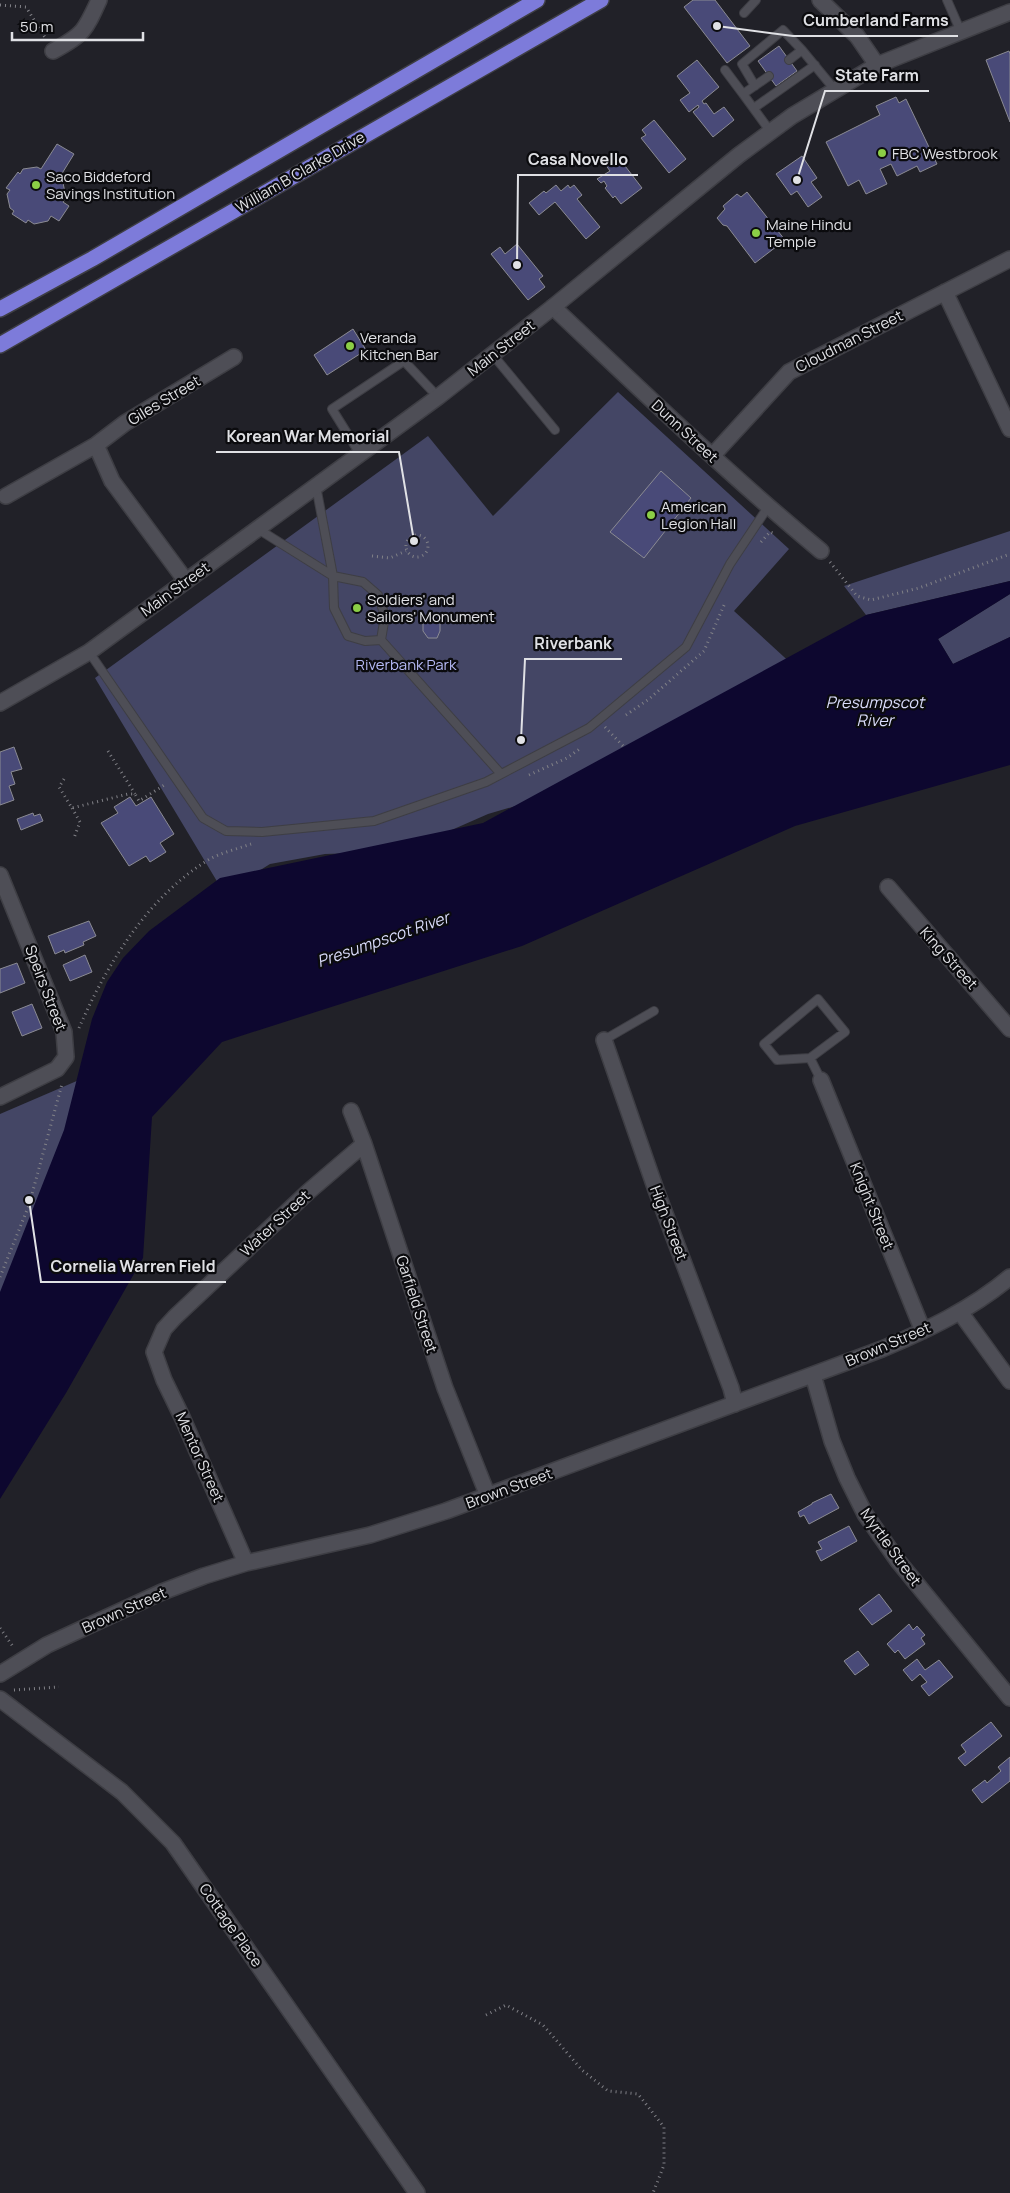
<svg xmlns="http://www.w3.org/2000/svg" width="1010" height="2193" viewBox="0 0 1010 2193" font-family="Manrope,sans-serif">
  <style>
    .green { fill: #444665 }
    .water { fill: #0d072f }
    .building { fill: #494a78; stroke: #8b8b93 }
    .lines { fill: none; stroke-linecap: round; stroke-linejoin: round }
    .service-casing { stroke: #3e3e44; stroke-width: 10 }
    .minor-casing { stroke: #3e3e44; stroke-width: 18 }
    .secondary-casing { stroke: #3e3e44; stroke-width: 18 }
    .trunk-casing { stroke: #3e3e44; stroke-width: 18 }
    .path { stroke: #818187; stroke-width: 3; stroke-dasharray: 1 4; stroke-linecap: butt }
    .service { stroke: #4e4e56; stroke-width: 8 }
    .minor { stroke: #4e4e56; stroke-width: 15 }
    .secondary { stroke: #4e4e56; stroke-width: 15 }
    .trunk { stroke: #7d7bda; stroke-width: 15 }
    .poi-dot { fill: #8bce46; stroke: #0b0b0e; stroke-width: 2 }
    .labels { text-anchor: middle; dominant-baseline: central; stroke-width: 4.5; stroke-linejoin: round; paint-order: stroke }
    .poi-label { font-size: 15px; fill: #e0e1e5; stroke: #0b0b0e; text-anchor: start }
    .street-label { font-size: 15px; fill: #e0e1e5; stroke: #0b0b0e }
    .park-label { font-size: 15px; fill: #b5b9f5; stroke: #0b0b0e }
    .water-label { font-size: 16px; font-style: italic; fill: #dadcfb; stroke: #0b0b0e }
    .leader { fill: none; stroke: #e0e1e5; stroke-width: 2 }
    .callout-dot { fill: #e0e1e5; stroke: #0b0b0e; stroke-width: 2 }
    .callout-label { font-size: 16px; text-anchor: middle; font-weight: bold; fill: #e0e1e5; stroke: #0b0b0e; stroke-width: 4.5; stroke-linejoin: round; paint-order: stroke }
  </style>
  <rect width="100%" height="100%" fill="#212128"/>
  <path class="green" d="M618,392L789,549L734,611L795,667L529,802L488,814L447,832L386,852L325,854L270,864L224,893L95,678L428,436L493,516Z
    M1010,531V581L866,615L844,586Z
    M1010,594V637L953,664L938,639Z
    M79,1080L62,1144L0,1327V1114Z"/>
  <path class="water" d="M1010,581V594L938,639L953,664L1010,637V765L795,826L522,946L222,1042L152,1117L143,1258L66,1393L0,1499V1292L64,1130L92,1019L107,982L123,958L149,931L220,878L483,823L866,615Z"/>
  <path class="building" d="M693,0H715L750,46L727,63L684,7Z
    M779,46L797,71L776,86L758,61Z
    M1009,51L1010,54V122L986,60Z
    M697,60L719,87L702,101L704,104L706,103L714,114L724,107L734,120L713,137L693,112L699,107L698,105L689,112L680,100L690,93L677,76Z
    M896,97L899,103L906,99L937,164L920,172L917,166L897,176L891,164L880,169L887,184L866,194L859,180L848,186L826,142L880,115L876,106Z
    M654,120L686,159L669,173L641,138L646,135L642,130Z
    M57,144L74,154L58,180L63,183L66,197L63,202L69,206L59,221L51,216L48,221L34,224L28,220L26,223L12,214L14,211L10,208L7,194L10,190L6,188L18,172L20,174L23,169L37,167L41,169Z
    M802,156L817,178L811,182L822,197L808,207L797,191L791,195L776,174Z
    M616,157L620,163L622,162L642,188L621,204L615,196L613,198L605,188L607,186L604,181L601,183L597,179L610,171L605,164Z
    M556,185L561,191L568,185L570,188L574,185L582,195L577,199L600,227L586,239L555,202L539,215L529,203L544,191L546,193Z
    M747,192L785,240L755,263L727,226L723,225L717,218L725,209L723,206L737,194L741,197Z
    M517,244L543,276L539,279L545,287L528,300L491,254L500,247L505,254Z
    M353,329L366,350L327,375L314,355Z
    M661,471L691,498L644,558L610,532Z
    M427,614H436L440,620V631L437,638H428L423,631V622Z
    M14,747L22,769L11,772L15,784L9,786L14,800L0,805V752Z
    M130,797L136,806L151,797L174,834L160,843L166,852L150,862L146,856L129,866L101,823L118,813L114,807Z
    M33,813L34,816L40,814L43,821L21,830L17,819Z
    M89,921L96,936L83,942L84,945L65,953L64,950L55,954L48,936Z
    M85,955L92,972L70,981L63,965Z
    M17,963L25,983L0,993V969Z
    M32,1004L42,1028L22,1036L12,1012Z
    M831,1494L839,1508L809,1524L804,1515L800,1517L798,1512L812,1504V1503Z
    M849,1526L857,1541L821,1561L816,1551L822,1549L818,1542Z
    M879,1594L892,1611L872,1625L859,1609Z
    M909,1624L913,1630L917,1626L925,1635L921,1638L925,1644L905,1659L898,1650L895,1653L887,1644Z
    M858,1651L869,1665L855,1675L844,1661Z
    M917,1659L925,1670L939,1660L953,1677L929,1696L921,1686L927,1682L920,1674L912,1681L903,1670Z
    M991,1722L1002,1736L965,1766L958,1758L966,1752L961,1745Z
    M1010,1757V1781L982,1803L972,1790L985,1780L987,1783L1001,1771L998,1767Z"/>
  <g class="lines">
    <g class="service-casing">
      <path id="service" d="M947,0L961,32
        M744,13L756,0
        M789,60L802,50
        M725,70L743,94L769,76
        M755,86L742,64L783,30L802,50L835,90
        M743,94L770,131
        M754,108L815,65
        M493,355L555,430
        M360,454L332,409L404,361L438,397
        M316,486L333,576L363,582L378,595L385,616L381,640
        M258,529L333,576L334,608L348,636L365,641L381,640L501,774
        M89,652L203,818L226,831L262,832L374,821L486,782L589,728L686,647L730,564L768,507
        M604,1040L654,1011
        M810,1058L777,1060L764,1044L818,999L845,1032L810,1058L821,1080"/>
    </g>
    <g class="minor-casing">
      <path id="minor" d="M53,51C83,35 85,31 99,0
        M945,292L1010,429
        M553,307C641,390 728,474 821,551
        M96,445L112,481L186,581
        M713,455L789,372L1010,259
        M6,496L96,445L125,423L234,357
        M0,875L64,1032L66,1057L57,1069L0,1097
        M888,887L1010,1029
        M604,1040L656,1190L731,1388L735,1404
        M821,1080L923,1331
        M351,1111L364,1144L445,1388L488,1496
        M960,1312L1010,1381
        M813,1375L832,1441L847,1478L865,1514L898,1561L1010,1698
        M246,1563L182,1417L164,1380L154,1352L164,1329L175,1317L308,1192L364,1144
        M0,1674L47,1645L162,1592L204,1576L246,1563L370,1535L446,1511L882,1349C927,1330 972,1309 1010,1277
        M0,1699L122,1792L173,1843L417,2193"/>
    </g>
    <g class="secondary-casing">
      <path id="secondary" d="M820,0L857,36L877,65
        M0,703L89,652L438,397L553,307L739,155L792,116L877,65L1010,12"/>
    </g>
    <g class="trunk-casing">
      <path id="trunk" d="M0,309L92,259L537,0
        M0,345L601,0"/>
    </g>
    <path class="path" d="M0,5L26,7L46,39
      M406 546a11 11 0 1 1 22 0a11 11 0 1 1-22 0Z
      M761,542L770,532L773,533
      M372,556L390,558L406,551
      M830,562L857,596L871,600L919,588L1010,554
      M626,715L649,699L704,651L725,603
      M605,727L624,747
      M108,751L135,794
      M529,775L567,758L581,748
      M64,779L59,787L72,808L128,794H135L139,801L166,784
      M72,808L80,822L74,838
      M79,1028C107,964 147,898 208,860C220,853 237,849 251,844
      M0,1277L29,1205L62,1084
      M0,1628L14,1648
      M14,1690L59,1687
      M486,2015L506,2005L543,2025L582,2070L608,2091L638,2094L664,2127V2165L653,2193"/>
    <use href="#service" class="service"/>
    <use href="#minor" class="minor"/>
    <use href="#secondary" class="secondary"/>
    <use href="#trunk" class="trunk"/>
  </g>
  <g class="poi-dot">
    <circle cx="882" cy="153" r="5"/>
    <circle cx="36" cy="185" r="5"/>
    <circle cx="756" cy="233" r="5"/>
    <circle cx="350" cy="346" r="5"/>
    <circle cx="651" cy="515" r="5"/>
    <circle cx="357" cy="608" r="5"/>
  </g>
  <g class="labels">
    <g class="poi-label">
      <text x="892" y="153">FBC Westbrook</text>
      <text x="46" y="176">Saco Biddeford<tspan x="46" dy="17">Savings Institution</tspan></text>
      <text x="766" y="224">Maine Hindu<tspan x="766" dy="17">Temple</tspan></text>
      <text x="360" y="337">Veranda<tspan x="360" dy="17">Kitchen Bar</tspan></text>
      <text x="661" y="506">American<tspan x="661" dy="17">Legion Hall</tspan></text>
      <text x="367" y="599">Soldiers' and<tspan x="367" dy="17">Sailors' Monument</tspan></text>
    </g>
    <g class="street-label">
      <text transform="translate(300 172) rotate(-30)">William B Clarke Drive</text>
      <text transform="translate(849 341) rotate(-27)">Cloudman Street</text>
      <text transform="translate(501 348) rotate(-38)">Main Street</text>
      <text transform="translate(164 400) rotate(-31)">Giles Street</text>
      <text transform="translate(685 431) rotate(43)">Dunn Street</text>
      <text transform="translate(175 589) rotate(-36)">Main Street</text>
      <text transform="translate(949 958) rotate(48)">King Street</text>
      <text transform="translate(46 988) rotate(69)">Speirs Street</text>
      <text transform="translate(872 1206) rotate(68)">Knight Street</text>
      <text transform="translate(275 1223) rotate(-43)">Water Street</text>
      <text transform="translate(669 1223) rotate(69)">High Street</text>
      <text transform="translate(417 1304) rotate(72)">Garfield Street</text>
      <text transform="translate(888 1344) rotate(-23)">Brown Street</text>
      <text transform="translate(200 1457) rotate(66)">Mentor Street</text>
      <text transform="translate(509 1488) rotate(-20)">Brown Street</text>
      <text transform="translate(891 1547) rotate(54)">Myrtle Street</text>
      <text transform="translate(124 1610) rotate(-24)">Brown Street</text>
      <text transform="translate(231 1925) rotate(55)">Cottage Place</text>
    </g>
    <g class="park-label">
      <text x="406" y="664">Riverbank Park</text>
    </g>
    <g class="water-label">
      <text x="875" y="702">Presumpscot<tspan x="875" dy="18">River</tspan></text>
      <text transform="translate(383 939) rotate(-19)">Presumpscot River</text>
    </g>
  </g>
  <path class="leader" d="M717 26L793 36H958M797 180L825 91H929M517 265L518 175H638M414 541L399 452H216M521 740L525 659H622M29 1200L41 1282H226"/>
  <g class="callout-dot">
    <circle cx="717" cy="26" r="5"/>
    <circle cx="797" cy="180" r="5"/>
    <circle cx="517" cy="265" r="5"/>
    <circle cx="414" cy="541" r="5"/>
    <circle cx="521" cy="740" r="5"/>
    <circle cx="29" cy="1200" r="5"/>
  </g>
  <g class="callout-label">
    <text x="876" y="26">Cumberland Farms</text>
    <text x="877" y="81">State Farm</text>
    <text x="578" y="165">Casa Novello</text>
    <text x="308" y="442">Korean War Memorial</text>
    <text x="573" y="649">Riverbank</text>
    <text x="133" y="1272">Cornelia Warren Field</text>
  </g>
  <path d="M12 32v8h131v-8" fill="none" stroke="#e0e1e5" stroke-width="2.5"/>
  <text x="20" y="32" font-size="15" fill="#e0e1e5" stroke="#0b0b0e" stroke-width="4" paint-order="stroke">50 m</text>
</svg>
